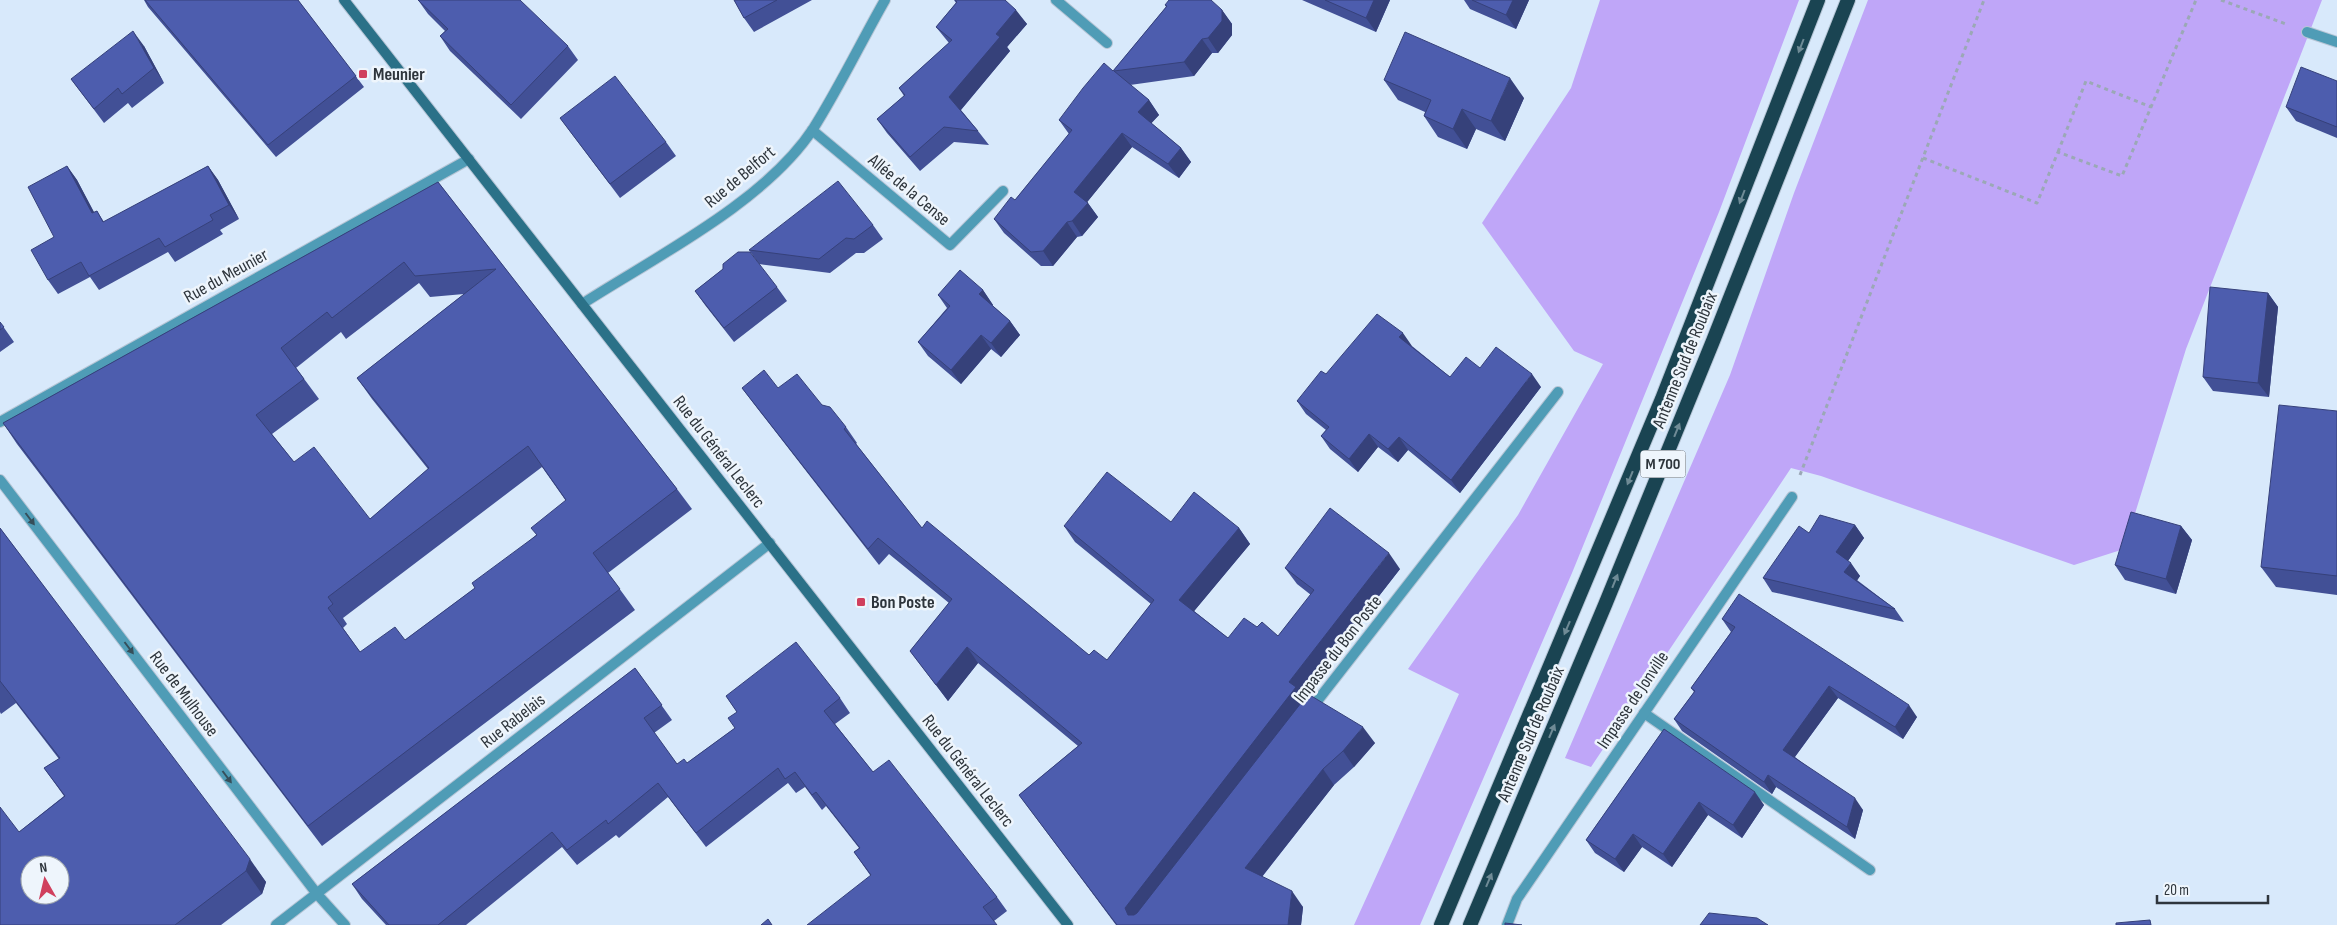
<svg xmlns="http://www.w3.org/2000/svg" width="2337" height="925" viewBox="0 0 2337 925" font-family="'Sofia Sans Condensed',sans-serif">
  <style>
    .green { fill: #bfa6f8 }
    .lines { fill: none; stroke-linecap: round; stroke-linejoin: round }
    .service-casing { stroke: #b6c5d5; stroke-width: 12 }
    .minor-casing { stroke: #b6c5d5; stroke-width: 12 }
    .secondary-casing { stroke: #b6c5d5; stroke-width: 12 }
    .trunk-casing { stroke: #b6c5d5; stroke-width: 16 }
    .path { stroke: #9ba8b6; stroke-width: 3; stroke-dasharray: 4 4; stroke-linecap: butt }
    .service { stroke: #4f9cb6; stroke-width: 10 }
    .minor { stroke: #4f9cb6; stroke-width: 10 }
    .secondary { stroke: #2b7188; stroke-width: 10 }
    .trunk { stroke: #1a4452; stroke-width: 14 }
    .wall { fill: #425096; fill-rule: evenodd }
    .shaded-wall { fill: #36417a }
    .building { fill: #4d5dae; stroke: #36417a; fill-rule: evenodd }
    .oneway { fill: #6f8b96 }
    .oneway2 { fill: #364f5a }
    .poi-dot { fill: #d0405e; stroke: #eef5fc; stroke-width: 2 }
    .labels { text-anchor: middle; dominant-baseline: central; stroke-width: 5; stroke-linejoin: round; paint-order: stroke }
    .shield { fill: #eef5fc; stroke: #686f76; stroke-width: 1 }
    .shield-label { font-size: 16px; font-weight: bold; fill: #2e353c }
    .poi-label { font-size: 18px; font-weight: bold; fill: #2e353c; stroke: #eef5fc; text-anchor: start }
    .street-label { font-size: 18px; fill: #2e353c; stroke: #eef5fc }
  </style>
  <rect width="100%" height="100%" fill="#d8e9fb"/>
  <path class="green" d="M1600,0H1799L1719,212L1572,573L1420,925H1354L1459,694L1408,669L1518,515L1603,364L1574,351L1482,223L1571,88Z
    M1868,0H2322L2186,349L2124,549L2074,565L1821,476L1791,468L1591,767L1565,758L1730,375L1794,193Z"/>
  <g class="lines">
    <g class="service-casing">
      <path id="service" d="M2307,32L2337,42
        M1644,713L1870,870"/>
    </g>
    <g class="minor-casing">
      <path id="minor" d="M1056,0L1107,43
        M812,130L950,245L1003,191
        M582,304C655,257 765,202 813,129C839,88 861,42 885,0
        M0,422L469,159
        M0,480L317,894L345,925
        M1311,709L1558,392
        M276,925L770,543
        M1507,925L1517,899L1792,497"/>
    </g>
    <g class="secondary-casing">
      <path id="secondary" d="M344,0L1068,925"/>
    </g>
    <g class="trunk-casing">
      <path id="trunk" d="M1441,925L1662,399L1818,0
        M1470,925L1605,605L1713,341L1848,0"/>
    </g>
    <path class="path" d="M2221,0L2286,24
      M2058,152L2086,81L2151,107
      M1923,158L2037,203L2058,152L2122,176L2196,0
      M1800,475L1984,0"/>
    <use href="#service" class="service"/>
    <use href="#minor" class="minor"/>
    <use href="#secondary" class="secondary"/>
    <use href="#trunk" class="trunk"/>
  </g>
  <path class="wall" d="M144,0H298L364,87L276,157L148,7Z
    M418,0L568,46L578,60L521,119L450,51L440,36L445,31L428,14Z
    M734,0H812L754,32L744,18Z
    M954,0H1005L1027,24L1007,47L1010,51L961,110L978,131L989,145L954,142L920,171L887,133L877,119L904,96L899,88L949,43L936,27L956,3Z
    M1302,0H1390L1376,32Z
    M1464,0H1529L1516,29L1470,9Z
    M1165,5L1222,10L1232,24V35L1218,53H1212L1194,76L1130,85L1149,100L1159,115L1151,123L1181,148L1191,162L1179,178L1132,147L1087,202L1098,217L1082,236L1077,237L1053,266H1041L1004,233L994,219L1015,200L1069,134L1059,120L1113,71L1166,7Z
    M144,46L164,83L132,108L128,103L104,123L71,79Z
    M1384,80L1524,98L1505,141L1476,129L1467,149L1438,137L1424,116L1425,112L1398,100Z
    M2337,81V138L2296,121L2286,107Z
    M560,118L666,142L676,156L620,198Z
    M67,166L77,180L94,213L97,211L104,222L208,166L218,180L239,219L220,230L223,234L175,262L168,252L99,290L90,277L58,294L48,280L54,237Z
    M438,182L677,489L692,509L608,573L635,610L322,846L17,444L3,423ZM419,283L430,297L464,294L357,378L372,399L428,469L370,519L294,462L272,434L319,399L296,368L341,332L346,339ZM542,467L566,501L536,535L475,588L405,640L360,652L343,628L347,624L343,618Z
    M873,225L883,239L864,253H856L830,273L759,264L749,250Z
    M723,269L777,287L787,301L734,342L705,305L695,291Z
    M983,290L993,305H992L1010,321L1020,335L1001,357L991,349L961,384L928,356L918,342L947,308L938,295Z
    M2268,293L2278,307L2269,397L2213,391L2203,377Z
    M0,322L14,342L0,352Z
    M1412,346L1450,377L1480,368L1541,387L1460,493L1408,450L1398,462L1378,447L1358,472L1330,449L1321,436L1326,430L1306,414L1297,401L1326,374Z
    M742,388H778L822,405L846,427L857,443L856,444L922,528L1089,655L1107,660L1151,604L1075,542L1064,526L1171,522L1239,528L1250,544L1194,611L1228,638L1257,627L1278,636L1311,595L1297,584L1285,568L1400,569L1302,695L1304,698L1375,743L1354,767L1334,785L1262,877L1303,907L1301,925H1116L1019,795L1078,746L978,663L948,701L910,651L949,603L889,554L879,565L754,404Z
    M2337,411V595L2276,587L2261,567Z
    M1855,525L1864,538L1848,561L1860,576L1857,580L1895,609L1904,622L1772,592L1763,578L1809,533Z
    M2181,526L2192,540L2176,594L2125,580L2115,565Z
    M0,528L266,882L262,894L221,925H0L19,832L64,796L44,768L59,759L16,703L1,714L0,712Z
    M1722,619L1917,717L1903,739L1838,698L1795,757L1863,810L1855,839L1776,787L1772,794L1682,731L1674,719L1694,692L1691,688L1731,632Z
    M635,668L672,720L654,733L677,764L687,763L735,728L737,712L726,696L840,698L850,713L835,724L873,772L997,897L1007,911L994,921L870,875L854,852L859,848L826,806L822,810L805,787L796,793L788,783L706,847L668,797L619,838L616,835L577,865L562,847L466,925H386L362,899L352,884Z
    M1664,729L1764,805L1742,838L1708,815L1672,867L1642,847L1624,872L1595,853L1586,840Z"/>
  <path class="shaded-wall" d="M1374,0H1390L1376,32L1366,18Z
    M1513,0H1529L1516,29L1506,15Z
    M1016,10L1027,24L1007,47L1010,51L959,112L949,97L996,34Z
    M1222,10L1232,24V35L1218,53L1208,38Z
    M133,31L144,46L164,83L154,68Z
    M1202,39L1212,53L1194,76L1184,62Z
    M1510,78L1524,98L1505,141L1491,121Z
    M1149,100L1159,115L1148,127L1138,112Z
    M1462,109L1476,129L1467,149L1453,129Z
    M1122,133L1132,147L1084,206L1074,192Z
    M1181,148L1191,162L1179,178L1168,164Z
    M67,166L77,180L102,227L92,213Z
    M208,166L218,180L239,219L229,205Z
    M1088,203L1098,217L1082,236L1072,221Z
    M1067,222L1077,237L1053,266L1043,251Z
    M983,290L993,305L989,309L979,294Z
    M2268,293L2278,307L2269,397L2258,383Z
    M1010,321L1020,335L1001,357L991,343Z
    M1403,333L1412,346L1409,350L1399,337Z
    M981,335L991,349L961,384L951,370Z
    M1532,374L1541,387L1460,493L1451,480Z
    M1369,434L1378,447L1358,472L1349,459Z
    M1399,437L1408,450L1398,462L1388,449Z
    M1855,525L1864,538L1845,565L1836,552Z
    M2181,526L2192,540L2176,594L2166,579Z
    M1239,528L1250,544L1190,616L1179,600Z
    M1389,553L1400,569L1302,695L1307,703L1136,924L1128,915L1125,908L1289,682Z
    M1851,563L1860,576L1854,585L1844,572Z
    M967,647L978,663L948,701L936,685Z
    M1829,686L1838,698L1791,762L1783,750Z
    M1909,705L1917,717L1903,739L1895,727Z
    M1363,727L1375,743L1354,767L1343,751Z
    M1323,769L1334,785L1256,884L1245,868Z
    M1768,775L1776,787L1772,794L1764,782Z
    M1755,792L1764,805L1742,838L1733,825Z
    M1855,798L1863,810L1855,839L1847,827Z
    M1699,802L1708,815L1672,867L1663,854Z
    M1633,834L1642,847L1624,872L1615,859Z
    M250,859L266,882L262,894L246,871Z
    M1292,891L1303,907L1301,925H1288Z"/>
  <path class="building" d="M145,0H298L356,76L268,145Z
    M418,0H520L568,46L511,105L440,36L448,29Z
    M734,0H777L744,18Z
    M955,0H1005L1016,10L996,34L1000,37L949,97L978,131L944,127L910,157L877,119L905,95L899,88L952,40L936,27L957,2Z
    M1169,0H1211L1222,10V21L1208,38L1202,39L1184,62L1114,71L1149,100L1138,112L1181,148L1168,164L1122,133L1074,192L1088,203L1072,221L1067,222L1043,251L1031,252L994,219L1011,197L1015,200L1072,130L1059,120L1083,88L1104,63L1113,71L1167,6L1165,5Z
    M1325,0H1374L1366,18Z
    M1472,0H1513L1506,15Z
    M133,31L154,68L122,94L118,88L94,109L71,79Z
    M1405,32L1510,78L1491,121L1462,109L1453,129L1424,116L1431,100L1384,80Z
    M2301,67L2337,81V127L2286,107Z
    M615,76L666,142L610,184L560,118Z
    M67,166L92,213L97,211L103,222L208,166L229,205L210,215L213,220L165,247L159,238L89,276L81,262L48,280L31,250L54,237L28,187Z
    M838,181L873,225L854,239L846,238L819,259L749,250Z
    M438,182L677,489L593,553L620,589L308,826L3,423ZM404,262L415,276L496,269L357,378L429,468L370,519L314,447L294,462L256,415L304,379L281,348L327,312L332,318ZM528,446L566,500L531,528L537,535L472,583L475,588L405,640L395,627L360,652L328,608L333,604L328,597Z
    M738,252H750L777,287L724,328L695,291L723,269V264Z
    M960,270L983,290L979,294L1010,321L991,343L981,335L951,370L918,342L950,306L938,295Z
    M2210,287L2268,293L2258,383L2203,377Z
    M1377,314L1403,333L1399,337L1450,377L1466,357L1480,368L1496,347L1532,374L1451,480L1399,437L1388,449L1369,434L1349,459L1321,436L1329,427L1297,401L1321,371L1326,374Z
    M0,322L4,327L0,330Z
    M764,370L778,388L797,374L822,405L830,407L846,427L844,429L922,528L927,521L1089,655L1094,650L1107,660L1154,600L1064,526L1107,472L1171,522L1194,492L1239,528L1179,600L1228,638L1244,618L1257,627L1262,622L1278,636L1314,590L1285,568L1330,508L1389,553L1289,682L1296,687L1125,908L1128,915H1134L1137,913L1308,694L1363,727L1343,751L1323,769L1245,868L1292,891L1288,925H1117L1019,795L1082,743L967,647L936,685L910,651L952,599L878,538L868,549L742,388Z
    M2279,405L2337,411V576L2261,567Z
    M2131,512L2181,526L2166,579L2115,565Z
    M1820,515L1855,525L1836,552L1851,563L1844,572L1895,609L1763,578L1799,526L1809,533Z
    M0,528L250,859L246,871L175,925H0V807L19,832L65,796L44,768L60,758L0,681ZM30,865H60V895H30Z
    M1739,594L1909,705L1895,727L1829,686L1783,750L1855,798L1847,827L1768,775L1764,782L1674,719L1695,691L1691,688L1735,627L1722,619Z
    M796,642L840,698L824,711L873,772L889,760L997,897L983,907L997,925H807L871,875L854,852L860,848L816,792L812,795L795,772L785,779L778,768L696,833L658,783L608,824L606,820L567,850L552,832L438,925H389L352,884L635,668L662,705L644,718L677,764L684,759L687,763L735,728L728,718L737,712L726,696Z
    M1664,729L1755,792L1733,825L1699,802L1663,854L1633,834L1615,859L1586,840Z
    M1709,913L1757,918L1768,925H1700Z
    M768,919L772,925H761Z
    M2150,920L2151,925H2116V923Z
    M1505,923L1522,925H1505Z"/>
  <defs><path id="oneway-solid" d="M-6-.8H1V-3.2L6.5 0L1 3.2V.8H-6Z" transform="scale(1.25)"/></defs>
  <g class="oneway">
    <use href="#oneway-solid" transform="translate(1801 46) rotate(111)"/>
    <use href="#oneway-solid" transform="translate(1742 197) rotate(111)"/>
    <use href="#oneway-solid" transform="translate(1677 430) rotate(-68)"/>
    <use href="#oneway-solid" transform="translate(1630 478) rotate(112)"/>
    <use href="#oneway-solid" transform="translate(1615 581) rotate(-68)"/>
    <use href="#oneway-solid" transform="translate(1567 628) rotate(113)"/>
    <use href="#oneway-solid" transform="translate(1552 731) rotate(-67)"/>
    <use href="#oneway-solid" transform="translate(1489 880) rotate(-67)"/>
  </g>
  <g class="oneway2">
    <use href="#oneway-solid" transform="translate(30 519) rotate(53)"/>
    <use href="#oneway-solid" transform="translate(129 648) rotate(53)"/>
    <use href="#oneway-solid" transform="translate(227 777) rotate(53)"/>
  </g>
  <g class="poi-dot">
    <rect x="358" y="69" width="10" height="10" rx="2.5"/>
    <rect x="856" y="597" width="10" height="10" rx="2.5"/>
  </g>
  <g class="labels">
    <rect class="shield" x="1640.5" y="450.5" width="45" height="27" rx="4"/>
    <g class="shield-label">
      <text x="1663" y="464">M 700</text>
    </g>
    <g class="poi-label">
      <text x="373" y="74">Meunier</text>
      <text x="871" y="602">Bon Poste</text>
    </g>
    <g class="street-label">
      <text transform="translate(740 177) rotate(-40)">Rue de Belfort</text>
      <text transform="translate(909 190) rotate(40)">Allée de la Cense</text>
      <text transform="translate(226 276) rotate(-29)">Rue du Meunier</text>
      <text transform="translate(1685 360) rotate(-68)">Antenne Sud de Roubaix</text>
      <text transform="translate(719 452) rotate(52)">Rue du Général Leclerc</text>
      <text transform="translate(1338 649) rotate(-52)">Impasse du Bon Poste</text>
      <text transform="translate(184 694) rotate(53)">Rue de Mulhouse</text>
      <text transform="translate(1633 700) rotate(-56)">Impasse de Jonville</text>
      <text transform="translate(513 721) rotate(-38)">Rue Rabelais</text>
      <text transform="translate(1531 734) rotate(-67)">Antenne Sud de Roubaix</text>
      <text transform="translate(968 771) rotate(52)">Rue du Général Leclerc</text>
    </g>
  </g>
  <g transform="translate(45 880) rotate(352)"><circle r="24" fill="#eef5fc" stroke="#a1a8af"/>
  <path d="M0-4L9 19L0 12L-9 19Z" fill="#d0405e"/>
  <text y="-8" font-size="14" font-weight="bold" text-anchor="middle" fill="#2e353c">N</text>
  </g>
  <path d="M2157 895v8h111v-8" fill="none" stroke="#2e353c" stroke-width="2.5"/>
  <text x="2164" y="895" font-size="15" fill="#2e353c" stroke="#eef5fc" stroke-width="4" paint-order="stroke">20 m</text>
</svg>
